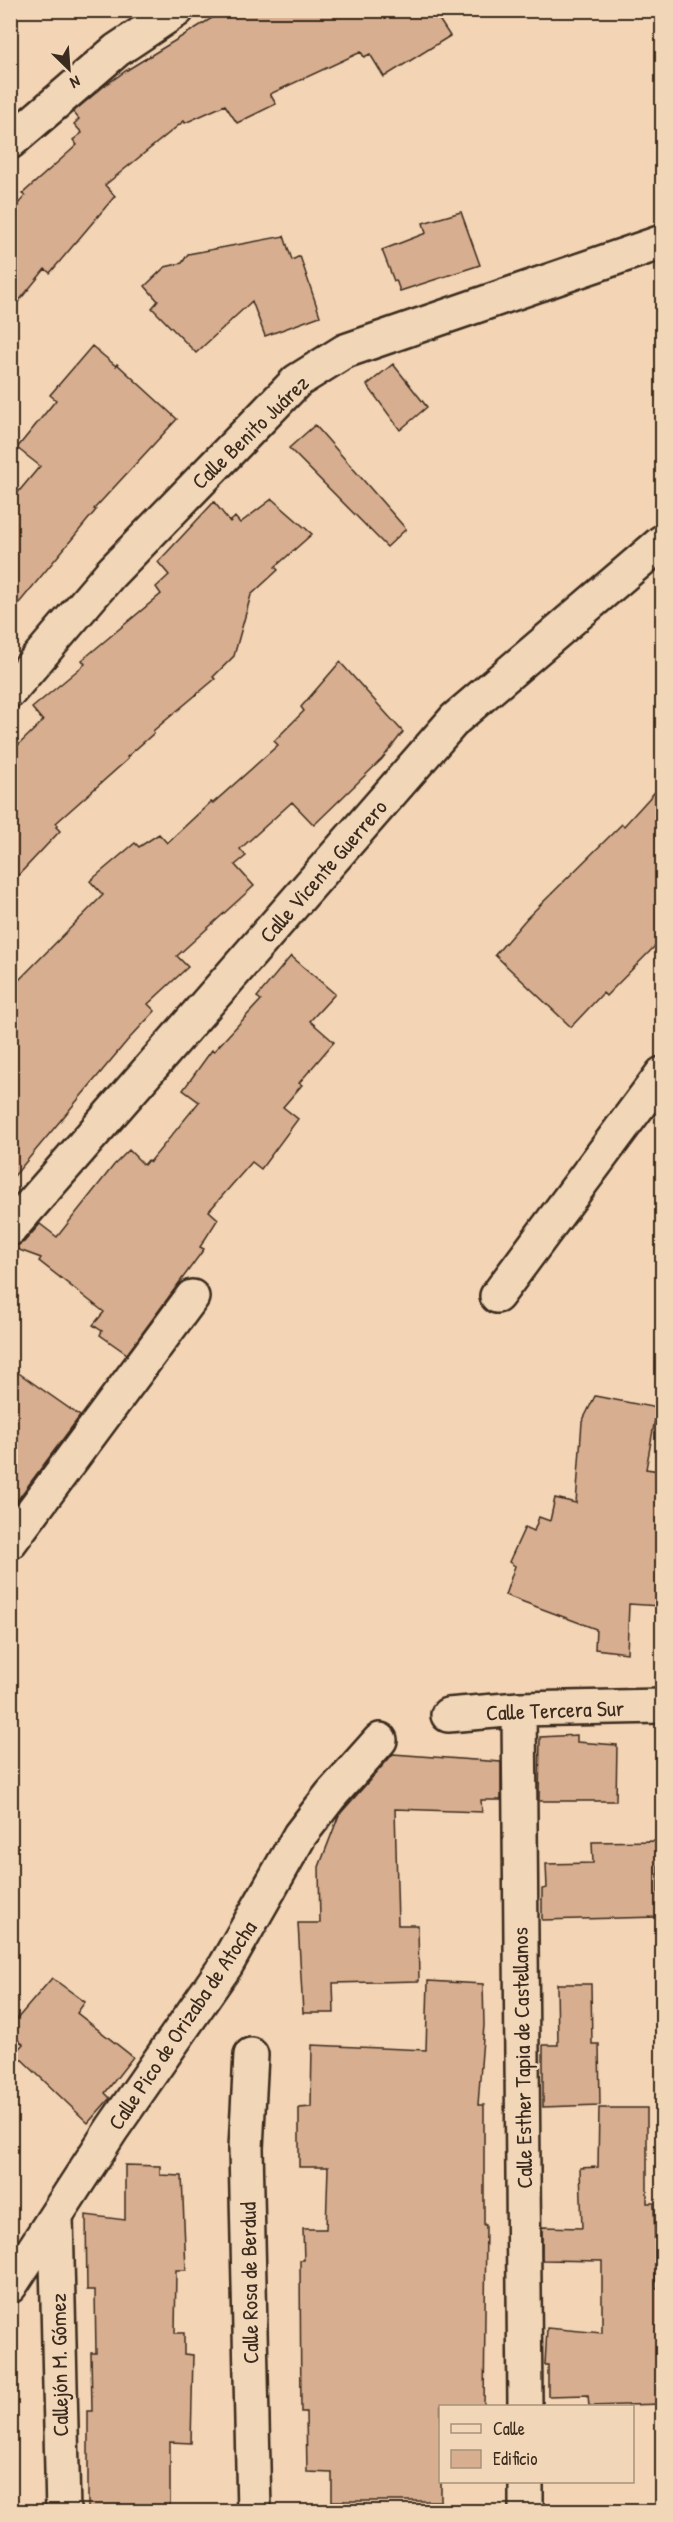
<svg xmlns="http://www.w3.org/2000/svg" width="673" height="2522" viewBox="0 0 673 2522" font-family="'Patrick Hand',sans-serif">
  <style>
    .building { fill: #d7ae8f; stroke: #3b2a1e; stroke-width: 1.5 }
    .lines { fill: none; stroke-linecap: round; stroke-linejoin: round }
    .minor-casing { stroke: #3b2a1e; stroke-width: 38 }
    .minor { stroke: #f1d7b8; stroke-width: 33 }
    .labels { text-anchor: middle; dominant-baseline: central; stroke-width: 5; stroke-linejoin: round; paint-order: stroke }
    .street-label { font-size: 22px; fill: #3b2a1e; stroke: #f1d7b8 }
  </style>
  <rect width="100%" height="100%" fill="#f3d5b5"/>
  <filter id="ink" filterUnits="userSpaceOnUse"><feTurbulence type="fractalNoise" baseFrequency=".0167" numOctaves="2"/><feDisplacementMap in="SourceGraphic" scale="12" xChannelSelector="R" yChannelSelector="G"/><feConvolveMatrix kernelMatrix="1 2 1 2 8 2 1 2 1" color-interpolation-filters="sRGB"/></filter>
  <g filter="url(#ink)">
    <path class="building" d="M225,10H433L450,36L384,77L370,54L364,57L361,52L270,94L276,104L237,123L225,105L185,123L184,121L105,185L115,196L50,273L45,269L10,312V213L25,196L22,194L77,145L73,140L82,133L74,124L79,119L73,112L103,87L127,70Z
      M461,212L480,265L400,291L396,280L394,281L382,250L426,233L423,223Z
      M284,236L292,260L300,256L320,316L265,336L252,301L196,353L152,308L158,301L145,286L165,267L182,263L188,254Z
      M92,346L116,366L117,364L177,419L94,509L96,510L10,614V502L40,466L17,448L56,400L50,395Z
      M393,364L427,407L400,430L367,385Z
      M315,425L406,529L387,547L289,448Z
      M272,499L312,534L275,567L278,570L251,595L234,656L213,677L215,679L153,731L154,733L127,757L128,759L56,823L58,825L56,827L60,831L10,884V753L43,721L32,708L85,664L82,660L161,594L156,587L169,575L158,562L214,502L230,522L235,517L240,523Z
      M340,662L403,732L382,759L314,825L292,802L240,849L246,856L235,865L254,886L177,956L188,967L148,1004L155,1011L127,1041L10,1181V991L17,982L103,895L90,881L135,843L139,847L159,834L167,843L211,802L213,803L278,745L274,741L304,711L301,707Z
      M663,783V938L606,996L603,993L571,1027L495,955L527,918L622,824L624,826Z
      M291,956L335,994L310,1021L334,1042L299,1083L302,1085L283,1107L298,1119L261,1169L252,1162L209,1211L218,1219L200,1247L204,1249L127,1354L100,1335L102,1331L93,1325L104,1312L39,1261L41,1258L11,1247L24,1242L40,1224L57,1237L114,1165L129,1150L144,1165L148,1160L150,1162L199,1102L183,1090L212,1050L214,1051L261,1000L257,997Z
      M10,1367L80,1416L10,1510Z
      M595,1396L657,1408L646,1469L660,1471V1606L629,1604L627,1653L595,1649L596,1629L505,1595L515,1566L509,1562L525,1527L534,1531L539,1517L550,1521L555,1498L576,1503L582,1422Z
      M577,1735V1742L617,1745L616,1801H539L540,1737Z
      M393,1754L501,1762V1800H481L482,1812L395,1809L398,1925H418L419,1981L333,1983L334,2013H303L298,1923H320L319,1867L339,1815Z
      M658,1841V1917L542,1920V1889L547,1888L546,1864L593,1863L592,1842Z
      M52,1978L85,2002L77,2013L133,2057L105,2093L110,2098L88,2123L15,2053L23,2044L10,2034V2027Z
      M428,1981L483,1984L484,2025L478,2105H484V2225H486L484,2406H441V2501H332V2473L307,2472L306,2412H301L300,2260H304L303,2229H326L328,2167H299V2108L311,2107L312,2045L426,2050Z
      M557,1984H591L592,2044H599L600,2105L543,2107V2045H558Z
      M599,2108H647V2203H654L656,2289H663V2404L589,2406L588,2395L548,2396V2365H545L547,2328L602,2333V2261L542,2260V2227L582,2228L580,2168L598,2167Z
      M125,2165L160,2166V2175L182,2176L186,2270H176L175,2333H184V2354L193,2355L191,2443L170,2442V2511H88V2411H92L91,2353H96L95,2290H87L86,2215L125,2220Z"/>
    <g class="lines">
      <g class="minor-casing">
        <path id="minor" d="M10,142L117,50L177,10
          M10,691L110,574L297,381L345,351L662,242
          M10,1229L455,719L662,542
          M497,1296L662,1074
          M10,1542L192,1297
          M519,1709L525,2406
          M448,1715L519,1709L662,1706
          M251,2055L246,2148L254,2512
          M56,2218L63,2512
          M10,2286L112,2129L226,1965L300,1835L331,1795L380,1740
          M526,2482V2512"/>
      </g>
      <use href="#minor" class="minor"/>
    </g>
  </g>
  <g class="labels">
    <g class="street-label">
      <text transform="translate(250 432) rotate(-44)">Calle Benito Juárez</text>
      <text transform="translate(323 871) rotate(-49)">Calle Vicente Guerrero</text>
      <text transform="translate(555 1710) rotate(-2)">Calle Tercera Sur</text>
      <text transform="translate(182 2025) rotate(-56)">Calle Pico de Orizaba de Atocha</text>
      <text transform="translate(522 2058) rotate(-91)">Calle Esther Tapia de Castellanos</text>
      <text transform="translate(249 2283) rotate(-91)">Calle Rosa de Berdud</text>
      <text transform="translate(59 2365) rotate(-91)">Callejón M. Gómez</text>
    </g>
  </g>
  <rect width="673" height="2522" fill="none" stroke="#f1d7b8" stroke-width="36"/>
  <rect x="18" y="18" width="637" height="2486" fill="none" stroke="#3b2a1e" stroke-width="2" filter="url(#ink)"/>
  <rect x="439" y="2405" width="195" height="78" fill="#f1d7b8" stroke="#a8927a" stroke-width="1.5"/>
  <rect x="451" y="2424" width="30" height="9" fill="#f1d7b8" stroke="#a8927a" stroke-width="1.5"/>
  <text x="493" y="2435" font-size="18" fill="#3b2a1e">Calle</text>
  <rect x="451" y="2450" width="30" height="18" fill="#d7ae8f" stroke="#a8927a" stroke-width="1.5"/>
  <text x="493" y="2465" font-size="18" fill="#3b2a1e">Edificio</text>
  <g transform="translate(69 69) rotate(155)" stroke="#f1d7b8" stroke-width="4.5" paint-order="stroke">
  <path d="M0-4.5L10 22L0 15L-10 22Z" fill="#3b2a1e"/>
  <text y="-9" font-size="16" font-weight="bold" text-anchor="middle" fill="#3b2a1e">N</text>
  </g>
</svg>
